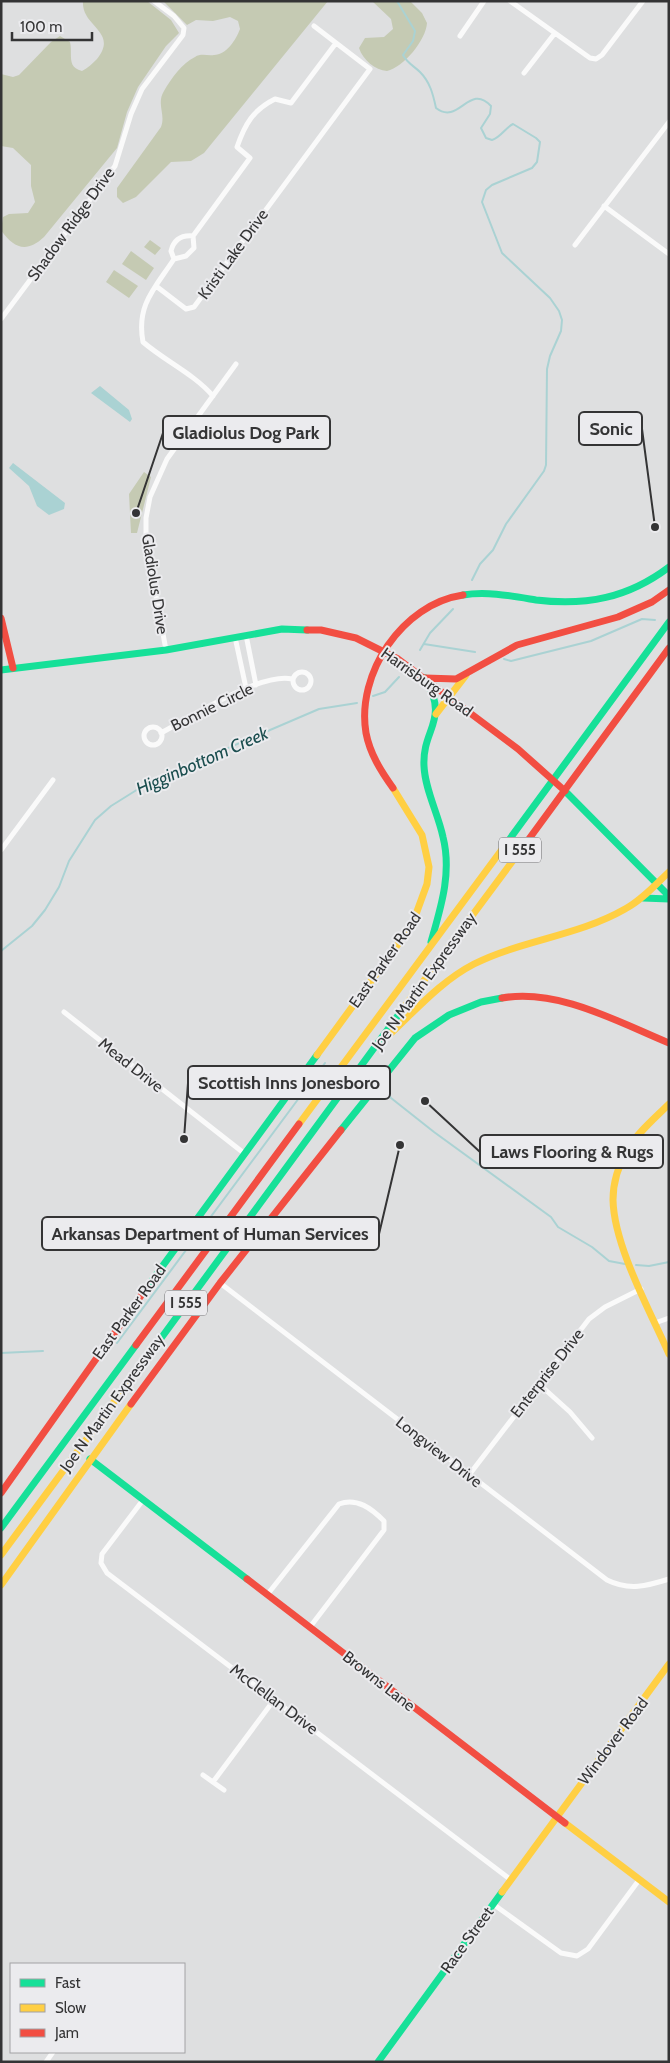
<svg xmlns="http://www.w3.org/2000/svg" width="670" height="2063" viewBox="0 0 670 2063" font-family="Cabin,sans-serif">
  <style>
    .green { fill: #c5cab3 }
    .water { fill: #aad2d3 }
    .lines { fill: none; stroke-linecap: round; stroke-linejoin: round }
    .stream { stroke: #aad2d3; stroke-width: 2 }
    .street { stroke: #fafafa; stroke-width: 5 }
    .fast { stroke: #16e098; stroke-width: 7 }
    .slow { stroke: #ffcf43; stroke-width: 7 }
    .jam { stroke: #f24e42; stroke-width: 7 }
    .labels { text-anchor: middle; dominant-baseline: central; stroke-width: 4; stroke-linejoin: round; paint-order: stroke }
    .shield { fill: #ebebee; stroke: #6b6b6c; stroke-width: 1 }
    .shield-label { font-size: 15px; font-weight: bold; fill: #343435 }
    .street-label { font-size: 16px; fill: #343435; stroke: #ebebee }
    .water-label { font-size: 18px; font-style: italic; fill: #1b4e4f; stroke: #ebebee }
    .leader { fill: none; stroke: #343435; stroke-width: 2 }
    .callout-dot { fill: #343435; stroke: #ebebee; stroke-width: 2 }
    .callout { fill: #ebebee; stroke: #343435; stroke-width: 2 }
    .callout-label { font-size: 18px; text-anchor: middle; font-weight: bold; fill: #343435 }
  </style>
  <rect width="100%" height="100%" fill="#dedfe0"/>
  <path class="green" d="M83,1H147L171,20L179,33L166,46L138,87L127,112L117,148L44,237C27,253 14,249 1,230L3,217L9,214L28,213L35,202L31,186V165L13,148L1,146V74L13,77L19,75L51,42L60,36L70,42C73,54 66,67 82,71C88,68 92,64 97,59C119,31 81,27 83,1Z
    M163,1H328L204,153L191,161L171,162L136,197L123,203L117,197V188L161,127C166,114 156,104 164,91C171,79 182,63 195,57C201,53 207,56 214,55C226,55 236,40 240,29L238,21L230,17L213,21L196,20L187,25Z
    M372,1H410L422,13L427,23C426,40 404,67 387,71C375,70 363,60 359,48L365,38L384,37L393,29L391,19Z
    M150,240L161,248L155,255L144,247Z
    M131,251L154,268L146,280L122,264Z
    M114,270L138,286L129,298L106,282Z
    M144,472L151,477L137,533H131L129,494Z"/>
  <path class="water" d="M100,386L129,410L132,419L130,422L91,393Z
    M13,463L65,503L64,509L49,515L37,506L29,486L9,468Z"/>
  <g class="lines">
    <path class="stream" d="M397,1L415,31L413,41L403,55C407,63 414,66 420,72C430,82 433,94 436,108C459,126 469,82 491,106L490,114L481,128L486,138L492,140C501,137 505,128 513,124L536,138L540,142L537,162L532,168L492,185L486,190L482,202L502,253L550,298L559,311L562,320L561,331L550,356L547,369L546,465L544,471L506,524L493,550L480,564L472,580
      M424,644L475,652
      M420,650L430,633L453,609
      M504,659L511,661L591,641L642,619L655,620
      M373,696L385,692L399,677
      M1,951L32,926L45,910L59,887L69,861L95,820L111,806L151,781L319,709L357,703
      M383,1087L391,1098L434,1132L551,1217L558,1227L592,1247L609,1261L625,1264
      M636,1265L649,1266L669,1262
      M117,1343L325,1063
      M1,1353L43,1351"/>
    <path class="street" d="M510,1L590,58L596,59L602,55L643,1
      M460,36L484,1
      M524,73L555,33
      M604,206L669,254
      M575,245L669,122
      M174,259L171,251C174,239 182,235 193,236
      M156,286L186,309L194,307L370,69L314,26
      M1,319L115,166L131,114L142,89L183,35L184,28L174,16L154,1
      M213,396C194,374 165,361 143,342C136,305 155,288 174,259L186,256L194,248L193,236L250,158L237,147C245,124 253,110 275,99L291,103L336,43
      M246,635L256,685
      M235,637L246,688
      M166,650L146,542V518L150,497L167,459L236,364
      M293 681a9 9 0 1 1 18 0a9 9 0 1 1-18 0Z
      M144 736a9 9 0 1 1 18 0a9 9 0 1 1-18 0Z
      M161,733C191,717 261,672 292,679
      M1,850L53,780
      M64,1012L245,1154
      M220,1283L607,1580C629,1591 647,1586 669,1579
      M655,1323L669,1318
      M539,1384L570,1412L592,1438
      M469,1475L589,1319L605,1307L641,1289
      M143,1500L102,1554L101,1563L107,1573L511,1880
      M267,1595L339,1504C357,1497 372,1509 384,1521V1530L310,1627
      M203,1775L224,1790
      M213,1782L274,1700
      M493,1904L561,1953L577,1956L588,1949L639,1880
      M46,2062L53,2052"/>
    <path class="fast" d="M463,595C487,591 512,596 536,600C586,606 628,598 669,567
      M1,670L166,650L282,629L307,630
      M425,678C450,721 422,728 424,766C425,790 438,813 443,837C452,873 441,907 431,942
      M565,791L669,896
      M506,844L669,622
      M643,898L669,899
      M341,1130L415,1038L449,1015L481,1002L502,998
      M145,1290L317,1055
      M159,1341L402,1010
      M90,1459L247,1579
      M1,1528L136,1345
      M378,2062L502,1892"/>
    <path class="slow" d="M436,714L466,675
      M402,1010L526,843
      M389,1035C416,1010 441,981 474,964C522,940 578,936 625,909C642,900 655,885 669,872
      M317,1055L412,925L427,884L429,867L422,835L393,788
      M669,1104C655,1118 638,1132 628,1149C619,1164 613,1182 613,1200C614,1246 650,1311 669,1354
      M299,1124L506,844
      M1,1555L159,1341
      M1,1585L131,1404
      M565,1823L669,1902
      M502,1892L669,1664"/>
    <path class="jam" d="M1,618L13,668
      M307,630H321L356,638L398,659L518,749L565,791
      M425,678L456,679L517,645L618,617L652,602L669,590
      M393,788C381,771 370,754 366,733C356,674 402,604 463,595
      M526,843L669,648
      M502,998C558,988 618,1022 669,1043
      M136,1345L299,1124
      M131,1404L220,1283L341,1130
      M1,1493L145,1290
      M247,1579L565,1823"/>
  </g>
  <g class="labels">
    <g class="shield">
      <rect x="499" y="837.5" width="42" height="25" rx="4"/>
      <rect x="165" y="1290.5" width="42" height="25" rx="4"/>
    </g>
    <g class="shield-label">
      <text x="520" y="850">I 555</text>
      <text x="186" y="1303">I 555</text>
    </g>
    <g class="street-label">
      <text transform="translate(71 224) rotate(-54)">Shadow Ridge Drive</text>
      <text transform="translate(233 254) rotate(-54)">Kristi Lake Drive</text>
      <text transform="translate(155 584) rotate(81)">Gladiolus Drive</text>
      <text transform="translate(427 682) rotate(35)">Harrisburg Road</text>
      <text transform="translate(212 707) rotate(-26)">Bonnie Circle</text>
      <text transform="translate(385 960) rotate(-55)">East Parker Road</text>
      <text transform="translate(424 981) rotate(-54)">Joe N Martin Expressway</text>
      <text transform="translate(131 1065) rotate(38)">Mead Drive</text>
      <text transform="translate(129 1312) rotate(-54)">East Parker Road</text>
      <text transform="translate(547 1373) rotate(-52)">Enterprise Drive</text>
      <text transform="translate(112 1403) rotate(-54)">Joe N Martin Expressway</text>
      <text transform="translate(439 1452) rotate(38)">Longview Drive</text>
      <text transform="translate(379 1681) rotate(38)">Browns Lane</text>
      <text transform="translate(274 1699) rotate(37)">McClellan Drive</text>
      <text transform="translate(613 1741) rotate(-53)">Windover Road</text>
      <text transform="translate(467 1940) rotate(-54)">Race Street</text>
    </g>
    <g class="water-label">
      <text transform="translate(202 761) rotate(-24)">Higginbottom Creek</text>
    </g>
  </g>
  <path class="leader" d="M655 527L642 429M136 513L163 433M184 1139L188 1083M425 1101L480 1152M400 1145L379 1234"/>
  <g class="callout-dot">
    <circle cx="655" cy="527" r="5"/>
    <circle cx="136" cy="513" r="5"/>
    <circle cx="184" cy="1139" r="5"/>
    <circle cx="425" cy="1101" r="5"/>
    <circle cx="400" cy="1145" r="5"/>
  </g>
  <g class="callout">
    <rect x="579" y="412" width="63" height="33" rx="5"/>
    <rect x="163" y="416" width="167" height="33" rx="5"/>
    <rect x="188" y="1066" width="202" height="33" rx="5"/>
    <rect x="480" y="1135" width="183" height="33" rx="5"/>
    <rect x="42" y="1217" width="337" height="33" rx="5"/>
  </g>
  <g class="callout-label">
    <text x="611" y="435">Sonic</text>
    <text x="246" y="439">Gladiolus Dog Park</text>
    <text x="289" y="1089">Scottish Inns Jonesboro</text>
    <text x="572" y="1158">Laws Flooring &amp; Rugs</text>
    <text x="210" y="1240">Arkansas Department of Human Services</text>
  </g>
  <rect width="670" height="2063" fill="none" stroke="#343435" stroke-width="5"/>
  <rect x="10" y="1963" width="175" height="90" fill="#ebebee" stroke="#a2a2a4"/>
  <rect x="20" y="1979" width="25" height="8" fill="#16e098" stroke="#a2a2a4"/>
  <text x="55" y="1988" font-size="15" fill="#343435">Fast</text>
  <rect x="20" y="2004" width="25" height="8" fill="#ffcf43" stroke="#a2a2a4"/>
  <text x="55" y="2013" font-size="15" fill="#343435">Slow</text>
  <rect x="20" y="2029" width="25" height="8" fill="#f24e42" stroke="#a2a2a4"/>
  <text x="55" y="2038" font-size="15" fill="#343435">Jam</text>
  <path d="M12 32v8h80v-8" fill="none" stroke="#343435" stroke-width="2.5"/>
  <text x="20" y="32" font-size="15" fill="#343435" stroke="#ebebee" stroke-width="4" paint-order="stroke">100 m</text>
</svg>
